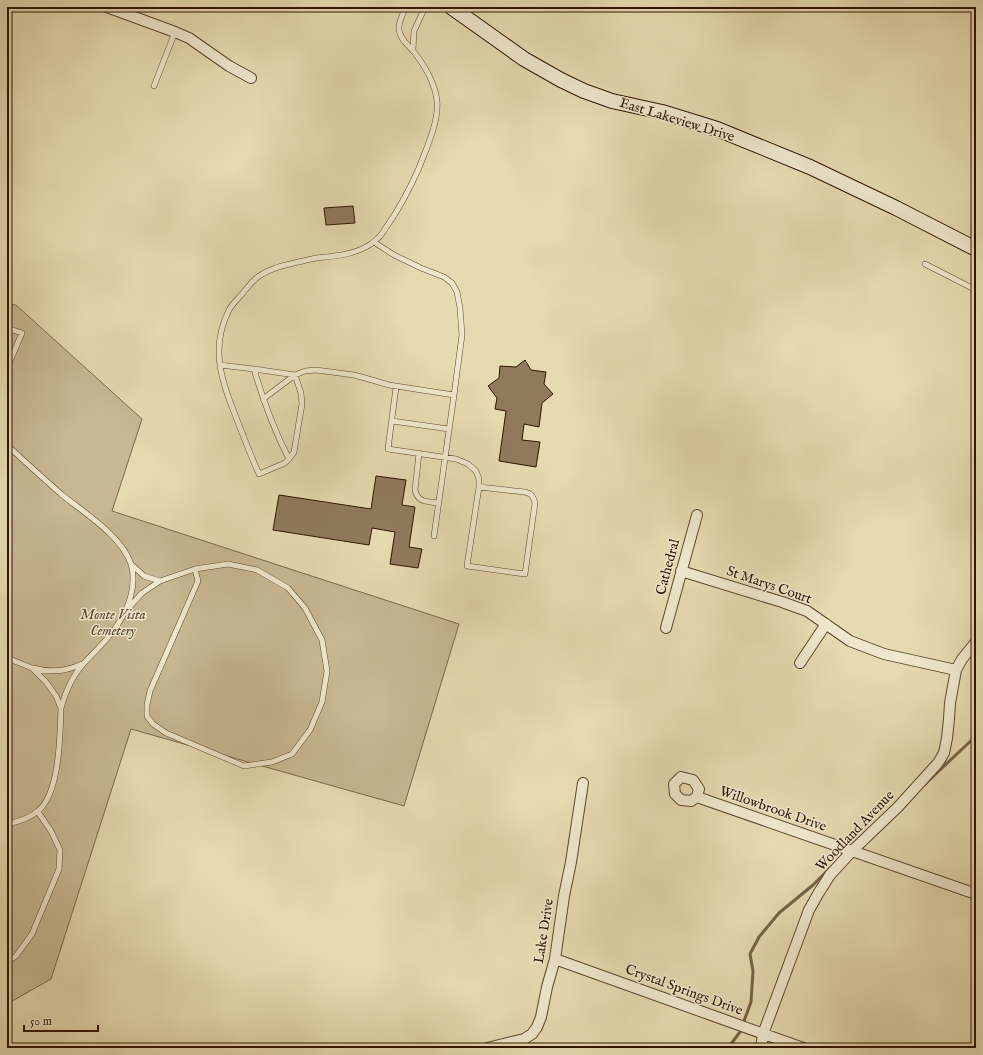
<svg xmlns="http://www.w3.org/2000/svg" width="983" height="1055" viewBox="0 0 983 1055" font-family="'IM FELL English',serif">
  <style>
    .green { fill: #c7b893; stroke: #7c664a }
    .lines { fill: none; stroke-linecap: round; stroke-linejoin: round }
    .stream { stroke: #786346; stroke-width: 3 }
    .building { fill: #8f7b5c; stroke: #301400 }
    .lane-casing { stroke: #5e462c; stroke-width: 6 }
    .street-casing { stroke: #5e462c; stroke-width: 12 }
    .secondary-casing { stroke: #301400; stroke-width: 16 }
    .lane { stroke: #efe7cc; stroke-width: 5 }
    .street { stroke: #efe7cc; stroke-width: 10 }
    .secondary { stroke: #efe7cc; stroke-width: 14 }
    .labels { text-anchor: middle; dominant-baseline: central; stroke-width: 3; stroke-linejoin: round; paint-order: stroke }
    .street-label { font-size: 14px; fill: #301400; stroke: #efe7cc }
    .park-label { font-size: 14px; font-style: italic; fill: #5d452c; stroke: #efe7cc }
  </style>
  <rect width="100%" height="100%" fill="#e6dab1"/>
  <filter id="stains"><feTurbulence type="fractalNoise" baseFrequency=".005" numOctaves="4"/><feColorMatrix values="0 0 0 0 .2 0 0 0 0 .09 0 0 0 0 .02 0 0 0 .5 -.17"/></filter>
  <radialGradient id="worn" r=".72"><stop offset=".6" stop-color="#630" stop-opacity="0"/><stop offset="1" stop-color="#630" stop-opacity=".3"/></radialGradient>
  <path class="green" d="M7,304L16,305L142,419L112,511L459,624L404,806L131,729L51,979L7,1004Z"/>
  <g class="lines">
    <path class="stream" d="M925,784L976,736
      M728,1048L740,1032L751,1002L753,971L750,954L759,937L779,913L813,885L831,867"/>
  </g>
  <path class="building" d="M353,206L355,223L326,225L324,208Z
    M525,360L531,370L546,372L544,384L553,394L542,403L539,427L524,424L522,440L540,442L536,467L499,461L506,411L495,409L497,398L488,386L499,378L500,366L516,367Z
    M376,476L406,480L402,505L415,507L409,547L422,549L418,568L390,564L395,532L372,528L369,545L273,530L279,495L371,509Z"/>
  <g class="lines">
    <g class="lane-casing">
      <path id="lane" d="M413,50L414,31L425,7
        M154,86L175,32
        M374,242L394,255L421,268L444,277L452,283L457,292L460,308L462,335L454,395L434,536
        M925,264L976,290
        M7,328L22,333L7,368
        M220,365L254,369L295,375L301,393L302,404L294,452L289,459L285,463L259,474C250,454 242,433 234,412C220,377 211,346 229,310C232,304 238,299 242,294C247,288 252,281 259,276C267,271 280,266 290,264C298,262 307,260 316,258C336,256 354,255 371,244C373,242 376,240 378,238C382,235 384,230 387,226C400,208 410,188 419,168C426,149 439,122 437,101C435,84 425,66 414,52C409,46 400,39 399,30C398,23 403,13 406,7
        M254,369C263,400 274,430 289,459
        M396,387L388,449L456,459L468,464L476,471L479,479V487L467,566L525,574L535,503C533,496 532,494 525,492L479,487
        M263,399L295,375L305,371L316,370L354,375L372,380L389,385L454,395
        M392,421L449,429
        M7,445C25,462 43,478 61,494C83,512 122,536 131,564C137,584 129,608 118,624C109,639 96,650 84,663C73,675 65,693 61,708C60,735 60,793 38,811C30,818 17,822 7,824
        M419,453L415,490C418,503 427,501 438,503
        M131,564L144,576L160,581
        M125,612L142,593L160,581L195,569L228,564L257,570L288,588L305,608L322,640L327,671L322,702L310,730L292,754L272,762L244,766L166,733L153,724L147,716V705L150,691L198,581L195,569
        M7,658L32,668L46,682L56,696L61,708
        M33,668C50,673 67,671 82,664
        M7,962L16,956L32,934L59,869L60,850L51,831L38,812"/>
    </g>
    <g class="street-casing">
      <path id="street" d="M107,7L175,32L189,38L229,66L251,78
        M681,571L782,602L807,611L850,641L884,654L956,670
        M666,628L697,515
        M800,663L826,624
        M681,777L693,780L699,789L697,797L691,801L681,800L675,794L674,784Z
        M697,797L976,894
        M555,959L803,1048
        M487,1048L524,1039L532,1034L537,1027L541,1017L547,987L555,959L564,896L571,862L583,783
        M761,1048L763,1034L809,910L818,894L830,875L852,851L898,807L938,763L944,753L947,738L949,719L950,703L956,670L962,659L976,642"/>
    </g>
    <g class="secondary-casing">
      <path id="secondary" d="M451,7L524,59L561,80L584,91L612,101L662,112L717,129L810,167L896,208L976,249"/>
    </g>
    <use href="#lane" class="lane"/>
    <use href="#street" class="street"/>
    <use href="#secondary" class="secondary"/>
  </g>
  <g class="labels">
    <g class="street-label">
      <text transform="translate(677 120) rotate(17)">East Lakeview Drive</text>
      <text transform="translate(668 567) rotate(-75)">Cathedral</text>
      <text transform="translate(769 585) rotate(19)">St Marys Court</text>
      <text transform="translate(773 809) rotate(19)">Willowbrook Drive</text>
      <text transform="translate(855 831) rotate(-46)">Woodland Avenue</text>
      <text transform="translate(544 931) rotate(-81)">Lake Drive</text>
      <text transform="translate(684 990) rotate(20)">Crystal Springs Drive</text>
    </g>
    <g class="park-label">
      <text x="113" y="615">Monte Vista<tspan x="113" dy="16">Cemetery</tspan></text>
    </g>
  </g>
  <rect width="983" height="1055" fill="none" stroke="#e6dab1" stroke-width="24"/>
  <rect x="8" y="8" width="967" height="1039" fill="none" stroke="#301400" stroke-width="2"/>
  <rect x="12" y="12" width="959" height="1031" fill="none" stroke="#301400"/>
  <path d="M24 1025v6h74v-6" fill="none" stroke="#301400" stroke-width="2"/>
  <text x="30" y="1025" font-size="12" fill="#301400" stroke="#efe7cc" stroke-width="3" paint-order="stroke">50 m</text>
  <rect width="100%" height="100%" filter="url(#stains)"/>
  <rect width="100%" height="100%" fill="url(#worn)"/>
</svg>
